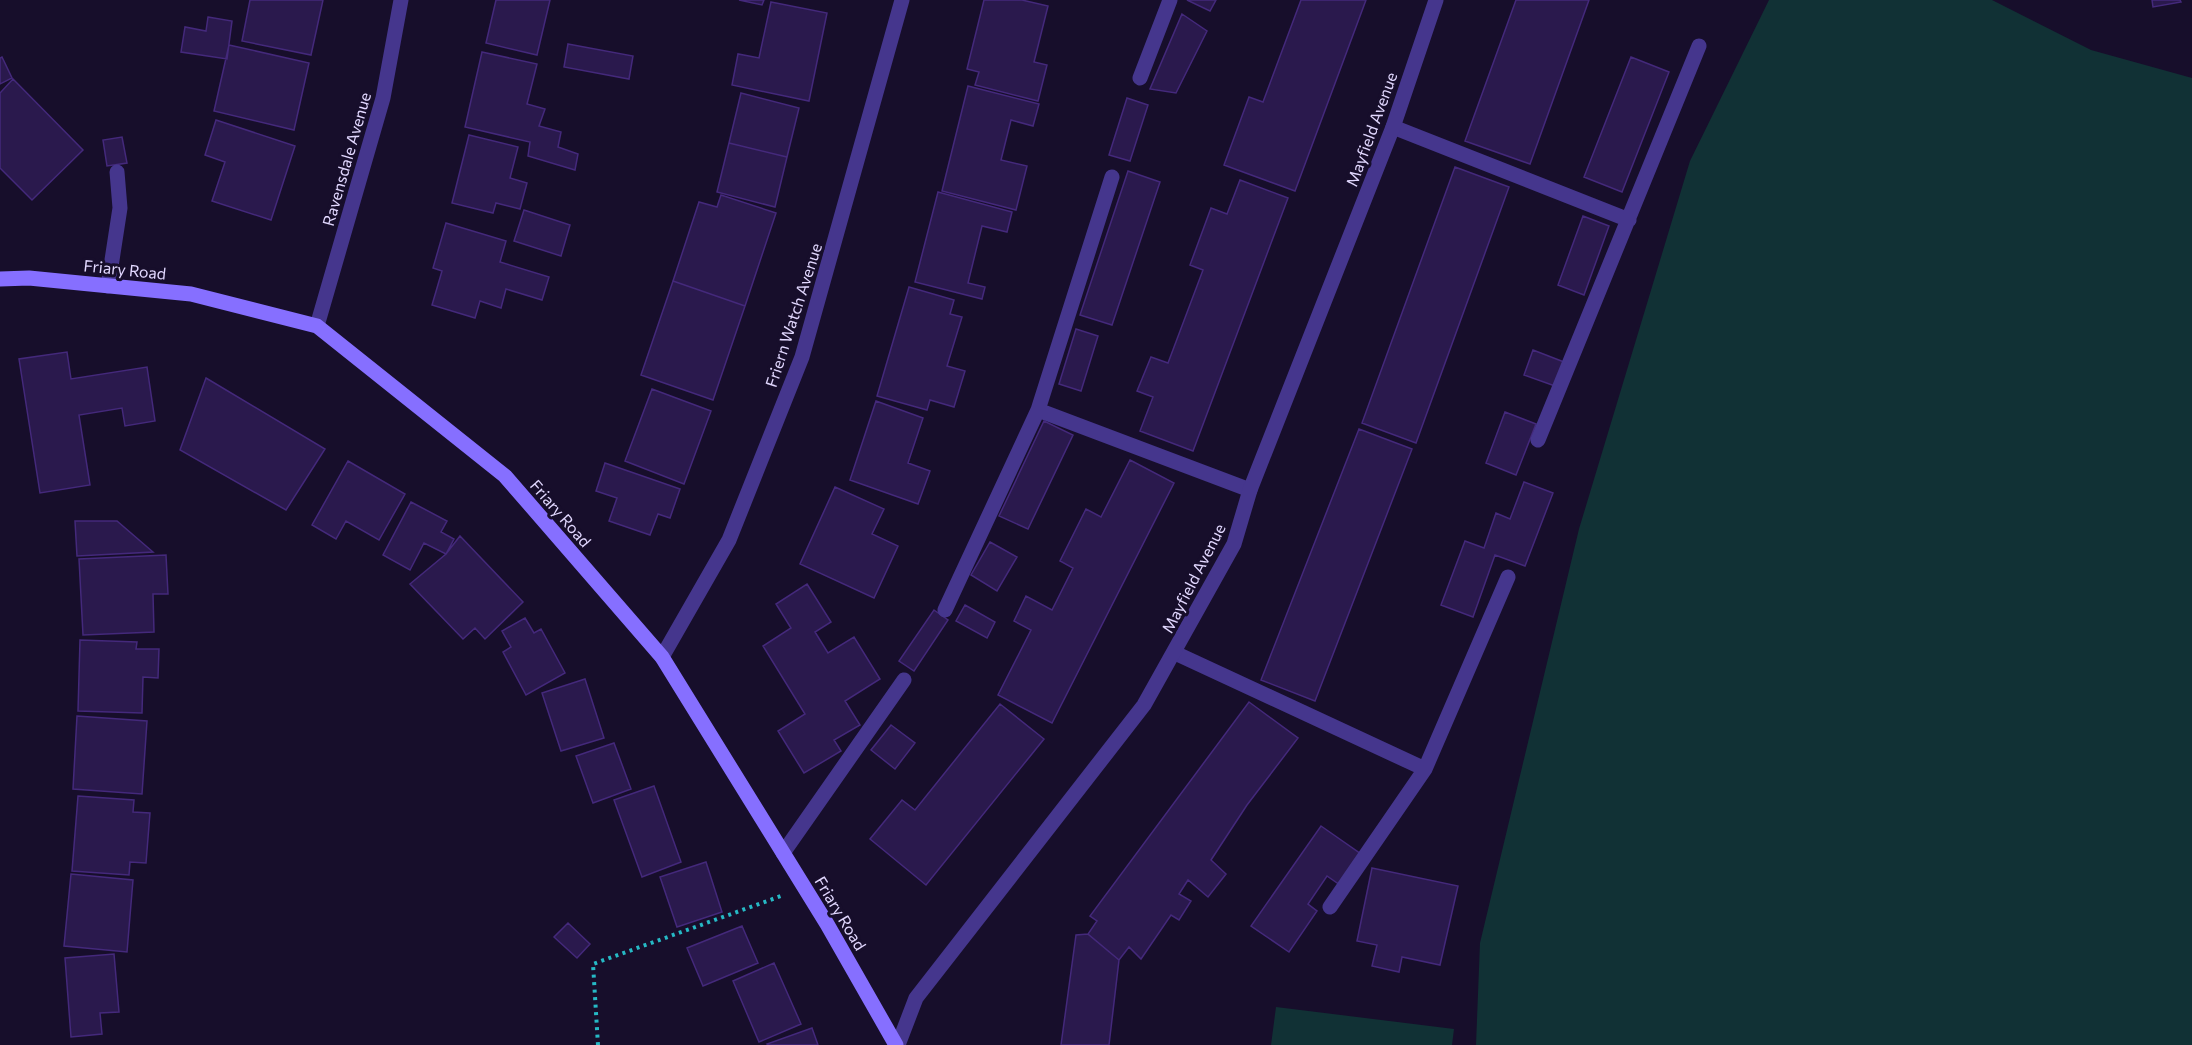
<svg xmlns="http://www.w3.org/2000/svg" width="2192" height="1045" viewBox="0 0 2192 1045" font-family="Commissioner,sans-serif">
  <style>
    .green { fill: #113135 }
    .building { fill: #2a194d; stroke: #44297b; stroke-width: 1.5 }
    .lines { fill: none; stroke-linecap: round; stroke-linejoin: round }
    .path { stroke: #26b9c5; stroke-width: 4; stroke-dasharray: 3 4.5; stroke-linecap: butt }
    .lane { stroke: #45368d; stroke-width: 15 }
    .street { stroke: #45368d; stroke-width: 15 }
    .secondary { stroke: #866fff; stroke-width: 15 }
    .labels { text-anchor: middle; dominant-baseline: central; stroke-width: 6; stroke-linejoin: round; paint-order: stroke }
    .street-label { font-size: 16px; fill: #e2d8ff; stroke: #170e2b }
  </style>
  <rect width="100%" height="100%" fill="#170e2b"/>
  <path class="green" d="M1769,0H1992L2091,50L2192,78V1045H1476L1480,943L1579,529L1690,161Z
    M1276,1007L1454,1029L1452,1045H1271Z"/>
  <path class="building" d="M250,0H323L311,55L242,41Z
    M496,0H550L537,55L486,43Z
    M739,0H764L762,5Z
    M984,0H1022L1048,6L1034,62L1047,65L1038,101L975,85L979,72L967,69Z
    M1187,0H1216L1210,11Z
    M1301,0H1366L1295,191L1224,165L1249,97L1263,102Z
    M1516,0H1589L1530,164L1465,141Z
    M2152,0H2180L2181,2L2153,7Z
    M771,2L827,13L809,101L732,85L738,54L759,58Z
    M1182,14L1207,31L1176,93L1150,89Z
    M208,17L232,21L227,59L181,52L185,27L206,31Z
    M568,44L633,56L629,79L564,67Z
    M229,45L309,63L294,130L214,111Z
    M482,52L537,64L527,104L545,109L539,126L561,132L558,147L578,154L575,170L528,156L530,142L465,127Z
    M2,57L12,78L0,84V58Z
    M1631,57L1669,72L1622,192L1584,177Z
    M13,79L83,150L32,200L0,168V93Z
    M968,86L1039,104L1033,126L1011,120L1001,160L1027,166L1016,210L942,191Z
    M741,93L799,108L787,157L729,143Z
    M1127,98L1148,105L1130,161L1109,155Z
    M216,120L295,146L271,220L212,201L225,162L205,155Z
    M469,135L518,147L510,178L527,183L520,209L496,203L493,213L452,203Z
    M122,137L127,163L107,166L103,140Z
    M729,143L787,157L775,207L717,192Z
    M1455,167L1509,187L1416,443L1362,423Z
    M1128,171L1160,182L1112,325L1080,315Z
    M1240,180L1288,198L1193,451L1140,431L1153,397L1137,391L1151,357L1168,363L1203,270L1190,265L1211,208L1227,214Z
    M938,192L1012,212L1007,232L982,226L968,283L985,287L982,299L915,282Z
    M721,195L776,213L745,306L673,281L699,202L717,207Z
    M524,210L570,225L561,256L514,241Z
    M1583,216L1609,226L1584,295L1558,285Z
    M446,223L506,241L500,262L549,277L542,300L506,289L501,308L480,301L475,318L432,305L442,271L433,268Z
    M673,281L745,306L713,400L641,375Z
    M909,287L954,300L950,314L962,317L947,366L965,371L954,407L930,400L927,410L877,396Z
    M1076,329L1098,336L1081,391L1059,384Z
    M1533,350L1564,362L1555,386L1524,375Z
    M67,352L71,379L147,367L155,421L125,426L122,408L79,415L90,485L40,493L19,359Z
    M206,378L325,449L286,510L180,450Z
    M652,389L711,411L684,484L625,461Z
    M876,401L923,418L908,463L930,471L918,504L850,480Z
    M1505,412L1536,424L1516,475L1486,463Z
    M1044,421L1073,435L1028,529L999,516Z
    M1359,429L1412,449L1315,701L1261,680Z
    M1130,460L1174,483L1052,723L998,695L1031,630L1014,621L1026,596L1052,610L1073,568L1060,561L1086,509L1101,517Z
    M348,461L405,494L379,540L346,521L336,539L312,525Z
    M605,463L680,489L670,518L658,514L650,535L609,521L617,498L596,491Z
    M1524,482L1553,493L1525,566L1495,555L1473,617L1441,605L1465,541L1484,548L1496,513L1510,519Z
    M835,487L884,509L872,534L898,546L874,598L800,564Z
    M411,502L447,521L441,532L454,539L446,554L424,543L410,570L383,555Z
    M75,521H117L153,552L77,556Z
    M460,536L523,602L485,639L475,628L463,639L410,584L446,554Z
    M990,542L1017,557L997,591L971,575Z
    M166,555L168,594H153L154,632L83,635L79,559Z
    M807,584L831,622L815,632L828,653L854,637L880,679L845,701L860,725L834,740L841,751L804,773L778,731L805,714L763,646L791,628L776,604Z
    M965,605L995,622L987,638L956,621Z
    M934,610L948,620L914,671L899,661Z
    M525,618L534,633L541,629L565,673L526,695L503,652L511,647L502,631Z
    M80,640L137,642L136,649H159L158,678L143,677L142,713L78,711Z
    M585,679L604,738L561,751L542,693Z
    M1249,702L1298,738L1247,805L1211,860L1226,874L1208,897L1188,880L1179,894L1191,901L1179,920L1171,915L1141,959L1129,947L1119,960L1088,934L1097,921L1090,916Z
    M1000,704L1044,739L926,885L870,839L902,800L915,810Z
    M77,716L147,721L142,794L73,789Z
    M891,725L915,743L895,769L871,750Z
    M614,743L631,789L593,803L576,756Z
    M654,786L681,862L642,877L614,800Z
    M78,796L134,800L133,812L150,813L146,863L130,862L129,875L72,871Z
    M1321,826L1361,854L1340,885L1327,876L1308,904L1317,911L1289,952L1251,926Z
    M706,862L722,912L677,927L660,877Z
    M1372,868L1458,886L1440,965L1402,957L1399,972L1372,966L1377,945L1357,941Z
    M71,874L133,880L127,952L64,946Z
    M568,923L590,944L577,958L554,937Z
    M742,926L758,963L703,986L687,948Z
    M1088,934L1119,960L1109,1045H1061L1076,935Z
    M114,954L119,1012L100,1013L102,1034L71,1037L65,958Z
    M774,963L801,1024L759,1042L733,981Z
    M812,1028L818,1045H768L767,1044Z"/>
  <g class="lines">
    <path class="path" d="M598,1045L593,964L781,896"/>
    <path class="lane" d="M1140,78L1170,0
      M1393,127L1629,220
      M108,286L120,208L117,172
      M1038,410L1250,490
      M1538,440L1699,46
      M945,610L1038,410L1112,177
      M1175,653L1425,769
      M783,853L904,680
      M1330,907L1425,769L1508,577"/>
    <path class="street" d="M317,326L383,98L401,0
      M662,657L729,540L802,357L902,0
      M898,1045L916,998L1144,705L1234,544L1250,490L1393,127L1436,0"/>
    <path class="secondary" d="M0,279L29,278L191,294L317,326L505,476L662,657L827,924L896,1045"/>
  </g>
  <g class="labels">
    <g class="street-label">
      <text transform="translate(1371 129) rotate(-70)">Mayfield Avenue</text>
      <text transform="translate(346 159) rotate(-74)">Ravensdale Avenue</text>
      <text transform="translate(125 269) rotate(6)">Friary Road</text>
      <text transform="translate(793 315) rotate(-72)">Friern Watch Avenue</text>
      <text transform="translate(561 513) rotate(49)">Friary Road</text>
      <text transform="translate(1193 578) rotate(-63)">Mayfield Avenue</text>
      <text transform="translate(841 913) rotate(59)">Friary Road</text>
    </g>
  </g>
</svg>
